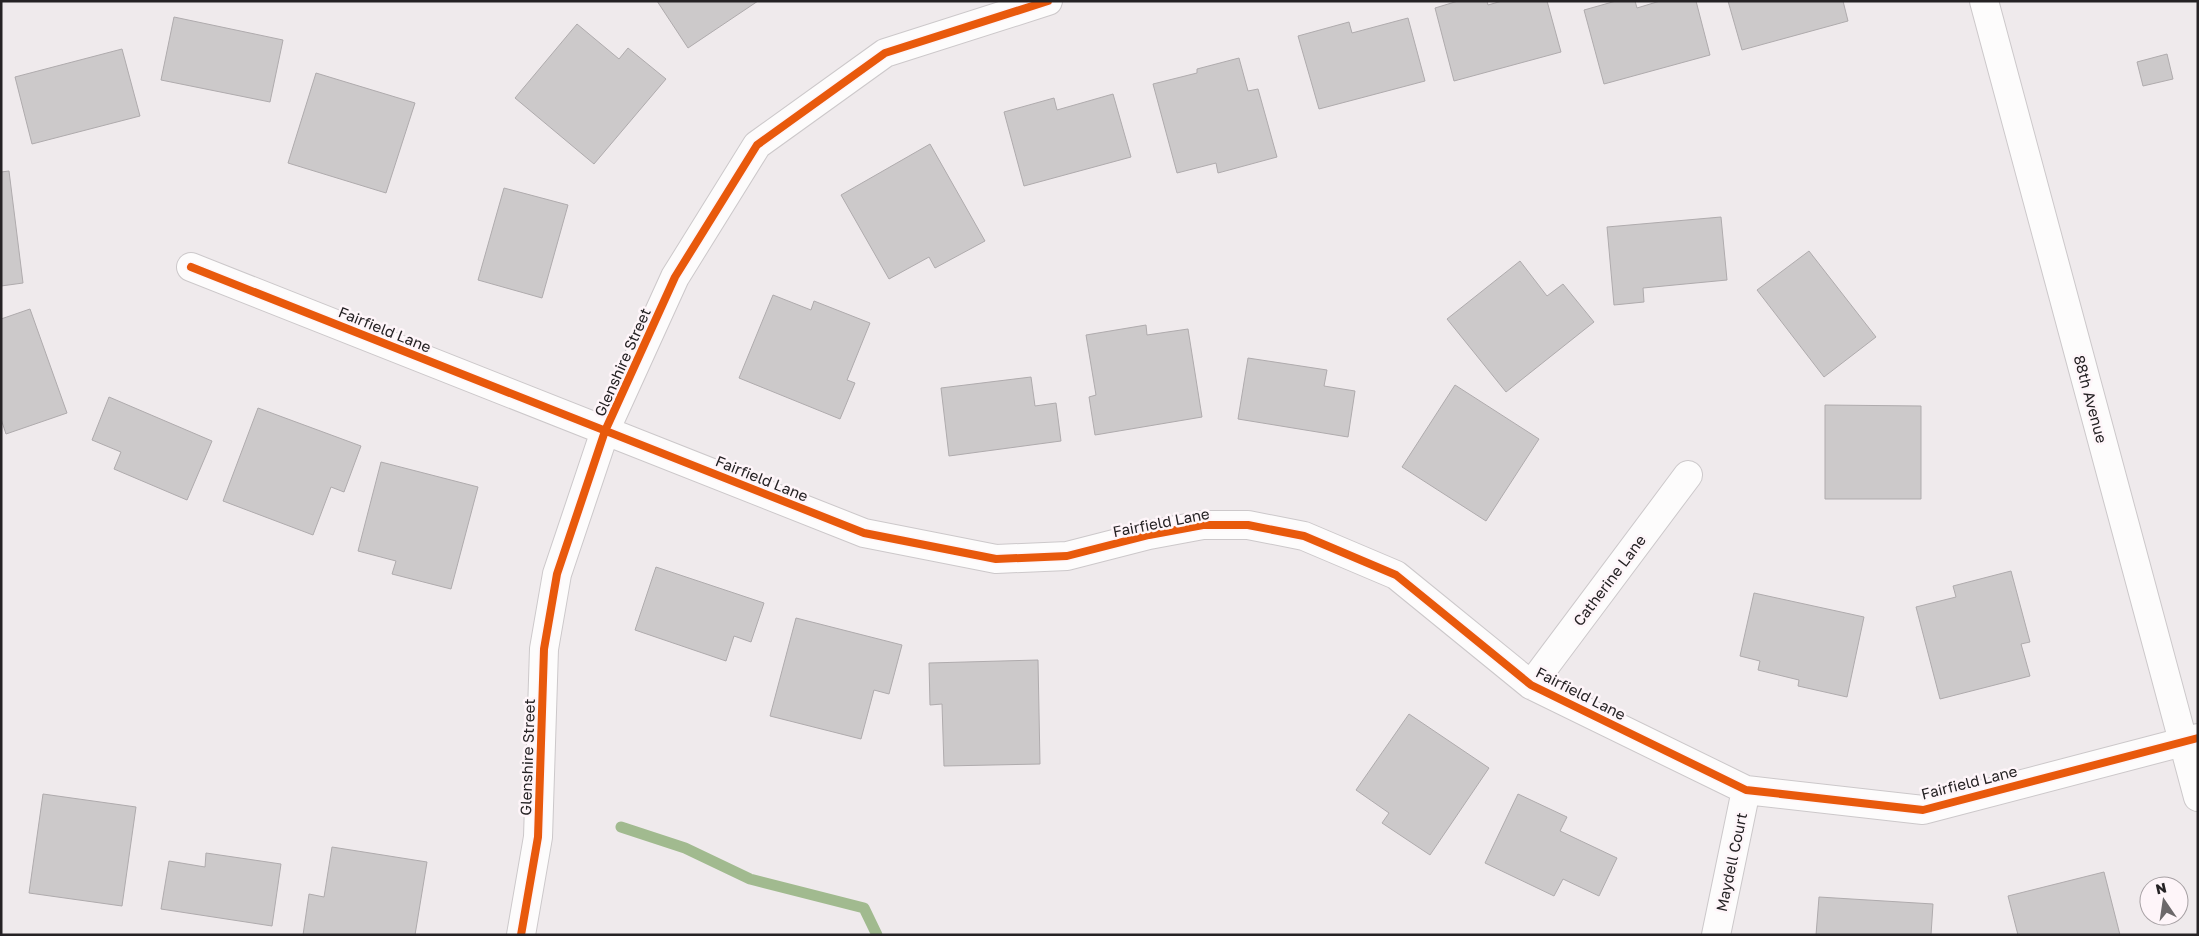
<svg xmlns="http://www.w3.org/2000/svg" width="2199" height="936" viewBox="0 0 2199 936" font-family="'Golos Text',sans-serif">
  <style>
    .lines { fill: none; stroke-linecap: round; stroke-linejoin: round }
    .stream { stroke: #a1ba8f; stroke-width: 11 }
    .building { fill: #ccc9ca; stroke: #afabad }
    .minor-casing { stroke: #ccc8ca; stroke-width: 30 }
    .minor { stroke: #fdfcfc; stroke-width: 28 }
    .cycleway-casing { stroke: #fef5f9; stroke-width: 11 }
    .cycleway { stroke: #e8590c; stroke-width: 8 }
    .labels { text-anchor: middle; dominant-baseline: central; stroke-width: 5; stroke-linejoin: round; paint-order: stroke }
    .street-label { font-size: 15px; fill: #252224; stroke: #fef5f9 }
  </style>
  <rect width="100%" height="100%" fill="#efeaec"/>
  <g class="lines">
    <path class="stream" d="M621,827L685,848L750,879L864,908L877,935"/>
  </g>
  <path class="building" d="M657,1H758L688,48Z
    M1458,1H1487L1488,5L1502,1H1547L1561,52L1454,81L1435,8Z
    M1616,1H1635L1637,8L1660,1H1696L1710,55L1604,84L1584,10Z
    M1728,1H1843L1848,21L1742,50Z
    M174,17L283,40L270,102L161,80Z
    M1408,18L1425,81L1319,109L1298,36L1349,22L1352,33Z
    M577,24L619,59L628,48L666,79L594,164L515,98Z
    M122,49L140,116L32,144L15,77Z
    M2167,54L2173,79L2143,86L2137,62Z
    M1239,58L1248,91L1258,89L1277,157L1218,173L1216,163L1177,173L1153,84L1197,73V69Z
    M316,73L415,103L386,193L288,163Z
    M1113,94L1131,157L1024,186L1004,112L1054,98L1057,110Z
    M930,144L985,241L935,268L929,257L889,279L841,195Z
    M9,171L23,283L1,286V172Z
    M504,188L568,205L542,298L478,280Z
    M1721,217L1727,280L1643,288L1644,302L1614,305L1607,227Z
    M1809,251L1876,337L1824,377L1757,290Z
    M1520,261L1547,296L1563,284L1594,322L1506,392L1447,319Z
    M773,295L811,310L814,301L870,323L847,380L855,383L840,419L739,378Z
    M30,309L67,413L6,434L1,419V319Z
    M1146,325L1147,335L1188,329L1202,417L1095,435L1089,397L1096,395L1086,335Z
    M1248,358L1327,370L1324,386L1355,391L1348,437L1238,419Z
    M1031,377L1035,406L1056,403L1061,441L949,456L941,388Z
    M1455,385L1539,439L1486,521L1402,467Z
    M109,397L212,441L187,500L114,469L121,452L92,440Z
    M1825,405L1921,406V499H1825Z
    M258,408L361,446L344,492L331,487L313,535L223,501Z
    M381,462L478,487L451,589L392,574L396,561L358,551Z
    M656,567L764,603L751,642L734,636L726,661L635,630Z
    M2011,571L2030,642L2021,644L2030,676L1940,699L1916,607L1956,597L1953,586Z
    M1754,593L1864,617L1847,697L1798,686L1799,680L1758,670L1760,661L1740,656Z
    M796,618L902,645L889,694L874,690L861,739L770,716Z
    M1038,660L1040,764L944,766L942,704L930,705L929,663Z
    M1409,714L1489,768L1430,855L1382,823L1389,813L1356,790Z
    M43,794L136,807L122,906L29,893Z
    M1518,794L1567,817L1560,831L1617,858L1599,896L1563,879L1554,896L1485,863Z
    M332,847L427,862L415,935H303L309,894L324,897Z
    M206,853L281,864L272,926L161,909L169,861L205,867Z
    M2104,872L2120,935H2018L2008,896Z
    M1819,897L1933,904L1931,935H1816Z"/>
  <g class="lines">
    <g class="minor-casing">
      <path id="minor" d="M1984,1L2198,797
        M191,267L864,533L996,559L1067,556L1149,535L1203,525H1248L1304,536L1396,575L1531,685L1746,790L1923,810L2198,738
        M1531,685L1688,475
        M521,935L538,837L544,649L557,574L605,431L675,277L757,145L885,53L1048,1
        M1716,935L1746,790"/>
    </g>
    <use href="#minor" class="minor"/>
    <g class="cycleway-casing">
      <path id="cycleway" d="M191,267L864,533L996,559L1067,556L1149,535L1203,525H1248L1304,536L1396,575L1531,685L1746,790L1923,810L2198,738
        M521,935L538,837L544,649L557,574L605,431L675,277L757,145L885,53L1048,1"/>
    </g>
    <use href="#cycleway" class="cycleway"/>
  </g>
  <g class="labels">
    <g class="street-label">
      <text transform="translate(385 329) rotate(22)">Fairfield Lane</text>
      <text transform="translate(622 362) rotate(-66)">Glenshire Street</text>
      <text transform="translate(2091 399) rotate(75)">88th Avenue</text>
      <text transform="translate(762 478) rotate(22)">Fairfield Lane</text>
      <text transform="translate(1161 522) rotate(-11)">Fairfield Lane</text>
      <text transform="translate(1609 580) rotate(-53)">Catherine Lane</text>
      <text transform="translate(1581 693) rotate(27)">Fairfield Lane</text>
      <text transform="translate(527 757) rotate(-88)">Glenshire Street</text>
      <text transform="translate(1969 782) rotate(-14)">Fairfield Lane</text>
      <text transform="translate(1731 862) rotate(-78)">Maydell Court</text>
    </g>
  </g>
  <rect width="2199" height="936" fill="none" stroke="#252224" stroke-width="5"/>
  <g transform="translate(2164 901) rotate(347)"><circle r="24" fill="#fef5f9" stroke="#a7a1a4"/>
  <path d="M0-4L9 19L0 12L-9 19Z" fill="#6c686a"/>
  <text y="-8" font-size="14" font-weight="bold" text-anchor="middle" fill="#252224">N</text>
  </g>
</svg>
